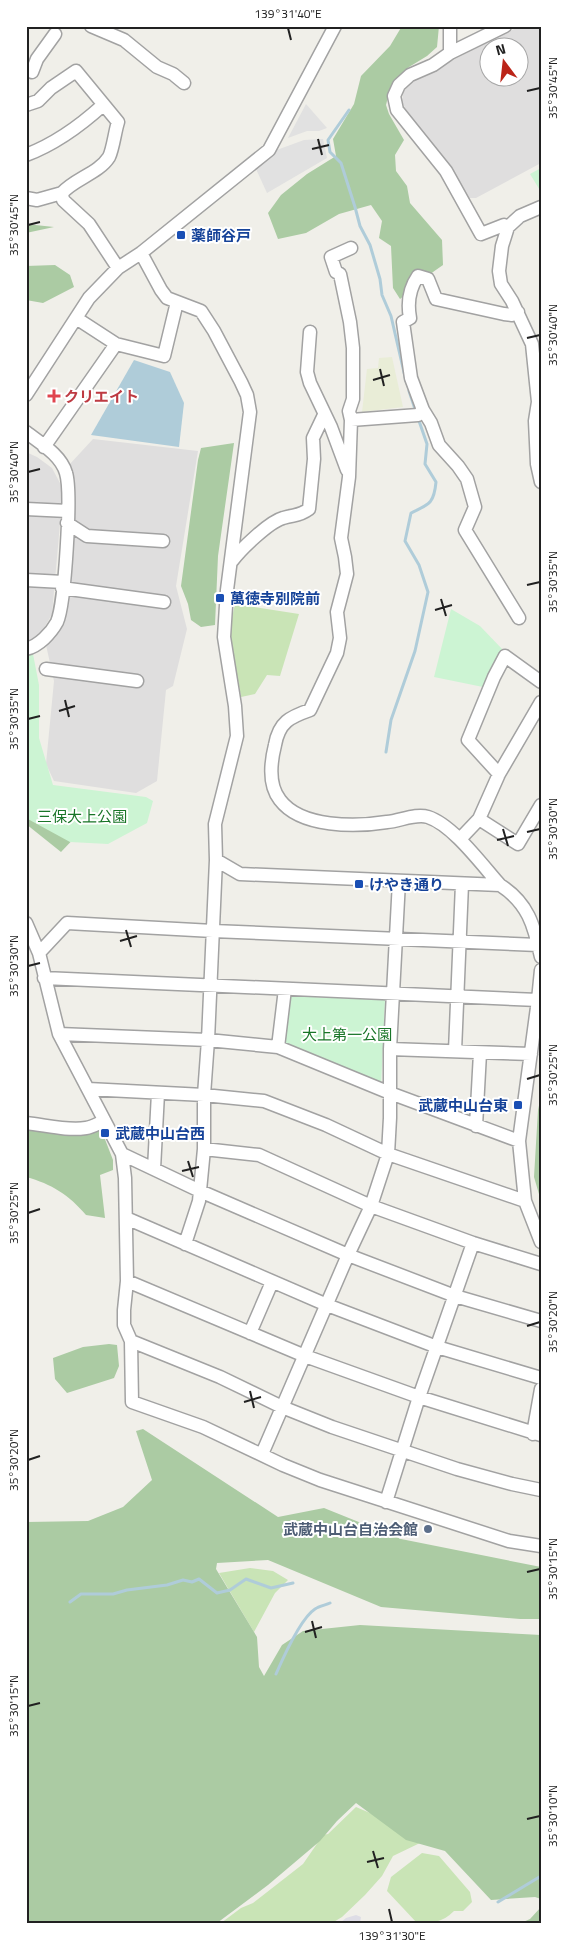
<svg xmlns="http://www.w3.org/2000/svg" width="567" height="1949" viewBox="0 0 567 1949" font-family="'Titillium Web','Noto Sans JP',sans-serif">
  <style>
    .residential { fill: #dfdede; fill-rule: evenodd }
    .farmland { fill: #e9edd7 }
    .grass { fill: #c9e4b6 }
    .forest { fill: #abcba3 }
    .park { fill: #ccf4d3 }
    .parking { fill: #e1e1e1 }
    .plaza { fill: #dedde6 }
    .water { fill: #afccd9 }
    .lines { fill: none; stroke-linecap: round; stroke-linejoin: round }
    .stream { stroke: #afccd9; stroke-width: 3 }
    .minor-casing { stroke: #a2a2a2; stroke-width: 15 }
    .minor { stroke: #fff; stroke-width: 12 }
    .ticks { fill: none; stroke: #212121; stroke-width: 2 }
    .transit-dot { fill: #1a4fb4; stroke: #fff; stroke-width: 2 }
    .health-dot { fill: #e0444e; stroke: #fff; stroke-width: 2 }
    .service-dot { fill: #5c6f8a; stroke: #fff; stroke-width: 2 }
    .labels { text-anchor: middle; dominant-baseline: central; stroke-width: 4; stroke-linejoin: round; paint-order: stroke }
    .transit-label { font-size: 15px; font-weight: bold; fill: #164399; stroke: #fff; text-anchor: start }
    .health-label { font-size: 15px; font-weight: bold; fill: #be3a42; stroke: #fff; text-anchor: start }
    .park-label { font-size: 15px; fill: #197528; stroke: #fff }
    .service-label { font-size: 15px; font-weight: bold; fill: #4e5e75; stroke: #fff; text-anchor: end }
    .neatline { fill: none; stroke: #212121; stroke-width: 2 }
    .ticks-label { font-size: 12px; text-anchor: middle; fill: #212121 }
  </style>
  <rect width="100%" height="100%" fill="#f0efe9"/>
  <path class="residential" d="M521,26H541V163L476,198H469L455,173L407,112L402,102L403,93L410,82L512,30ZM490,48H520V78H490Z
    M93,439L198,451L176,586L187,629L173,686L166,690L157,781L136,793L54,781L46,764L54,681L46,645L55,638L65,623L71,567L74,489L69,465Z
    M26,452L37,457L52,468L61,485L62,501L52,614L43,630L31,641L26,642Z"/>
  <path class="farmland" d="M392,357L403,407L362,412L367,369L378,368L379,358Z"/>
  <path class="grass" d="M235,604L299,614L280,676L267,675L255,694L241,697L229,631Z
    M250,1568L273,1571L288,1580L275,1593L254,1632L219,1573Z
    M356,1807L370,1813L420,1843L393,1856L382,1876L365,1895L342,1917L332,1923H221L241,1908L253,1903L303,1864L323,1835L328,1834Z
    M422,1853L439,1856L470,1892L472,1902L463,1911H454C442,1923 432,1923 417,1923L387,1891L391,1877Z"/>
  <path class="forest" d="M402,26H439L437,47L427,56L409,67L390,89L386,105L389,114L404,140L395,155L396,171L407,186L410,203L442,240L443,265L433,272L400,299L393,288L391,246L379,238L382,221L371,205L339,214L306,233L278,239L268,213L281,195L307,174L336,156L333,139L354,104L361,76L390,46Z
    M26,224L54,227L26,233Z
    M55,265L70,275L74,287L43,303L26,300V266Z
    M234,443L218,556L215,625L201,627L191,620L188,604L181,586L198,460L201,448Z
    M26,752L81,831L61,852L26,824Z
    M541,1096V1201L534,1177L538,1110Z
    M26,1129L86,1133L101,1129L113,1160V1170L100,1175L105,1218L86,1215C69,1195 52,1184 26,1177Z
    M109,1344L117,1345L119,1366L114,1378L67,1393L55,1379L53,1358L83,1347Z
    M143,1429L278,1517L324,1508L401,1539L541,1567V1619H520L381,1607L268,1560L217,1563L216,1569L257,1637L259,1667L264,1676L282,1645L303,1631L360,1625L541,1635V1899L535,1897L491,1900L445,1851L406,1840L356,1803L337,1821L320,1841L268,1885L217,1923H26V1522L88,1521L123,1507L152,1480L136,1431Z
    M541,1907V1923H521L530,1919Z"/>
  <path class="park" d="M541,168V192L530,174Z
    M451,609L480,626L504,651L491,669L483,687L434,677Z
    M33,654L39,685V738L53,785L146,797L153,801L147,823L108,844L70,842L26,818V656Z
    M286,996L385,1000L381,1087L282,1045Z"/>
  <path class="parking" d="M306,104L327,128L319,131H307L288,138Z
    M323,139L327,158L267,193L256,169L274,151L304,140Z"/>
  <path class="plaza" d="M356,1915L361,1917L360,1923H340L346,1918Z"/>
  <path class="water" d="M134,360L170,372L184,403L179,447L91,435Z"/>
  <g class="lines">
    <path class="stream" d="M349,110L328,140L330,152L341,163L355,207L360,226L370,245L380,279L382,295L391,316L406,381
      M409,391L416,412
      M386,752L391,720L415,651L428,592L419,565L405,541L411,513C430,504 434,503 436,482L425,464L427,444L418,418
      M70,1602L81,1594H113L127,1590L167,1585L183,1580L192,1582L199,1579L217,1593L230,1590L246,1579L271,1588L293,1583
      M276,1674C283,1658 301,1618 315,1609C319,1606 326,1605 330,1603
      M498,1902L541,1876"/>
    <g class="minor-casing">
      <path id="minor" d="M91,26L124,40L157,67L173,74L184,83
        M450,26V53L433,65L410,75L399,85L394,96L397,110L446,171L481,234L504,225L508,227
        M450,53L505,26
        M32,72L37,59L55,34
        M26,105L38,101L51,88L76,71L118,122C115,131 113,149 109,157C99,173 74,179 62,193L63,200L89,224L118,268
        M26,155C55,144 80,126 103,105
        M26,198L37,200L62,193
        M541,207L520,216L508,227L502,246L499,271L501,284L512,301L532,344L538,402L535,421L537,464L541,482
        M351,248L331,257L336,272L340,274L350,322L353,348V399L349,411L351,420L349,477L341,538L345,557L347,574L337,612L340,638L337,653L310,710C290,717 279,722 275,745C271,761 268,785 280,800C301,828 356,827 387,822C400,821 416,813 428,817C453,825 482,865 500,885
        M141,253L161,290L167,298L201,311L214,331L241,382L247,395L250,412L227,590L224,637L235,706L237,736L215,824L216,860L208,1040L204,1095V1149L199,1201L185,1244
        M76,318L116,344L164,356L177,302
        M310,332L307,372L310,383L331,427L347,470
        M26,395L89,298L118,268L141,253L269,150L335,26
        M423,410L431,423L439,445L458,466L467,479L475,507L465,530L519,618
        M351,420L418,415L423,410L411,378L403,322L410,318C407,302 409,289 418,276L428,279L436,299L504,314L512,315L518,312
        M26,432C40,443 61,455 66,473C72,492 65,604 57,622C51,633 39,646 26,649
        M44,447L116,344
        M26,509L68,511
        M67,523L87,536L163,541
        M232,561C241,549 269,522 283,518C295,514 298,517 309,509L314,459L313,438L324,415
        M26,580L63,582
        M62,588L164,602
        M46,669L137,681
        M499,774L468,740L494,677L505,656L541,682
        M479,819L518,844L541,805
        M460,839L479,819L499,774L541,702
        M216,860L240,874L500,885C528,903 534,925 541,957
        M26,923L39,953
        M541,970L538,1000L519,1141L525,1201L541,1242
        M44,978L538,1000
        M59,1034L39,953L67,923L213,931L538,945
        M278,1047L285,989
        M390,1049L531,1054
        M455,1051L462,884
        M88,1089L204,1095L264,1101L326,1125L388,1154L525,1201
        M26,1123C46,1125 66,1131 86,1128C92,1127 99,1123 104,1121
        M476,1126L480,1053
        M519,1141L390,1093L278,1047L208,1040L59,1034L122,1154L125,1178L127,1281L124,1310V1325L131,1341L132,1402L203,1427L283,1465L320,1480L509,1541L541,1546
        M204,1149L259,1155L371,1206L473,1243L541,1264
        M122,1154L200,1191L348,1255L455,1296L541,1321
        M154,1169L158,1093
        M126,1218L327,1305L437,1347L541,1378
        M127,1281L305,1356L419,1397L541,1435
        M250,1333L272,1282
        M131,1341L220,1377L282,1407L332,1427L457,1469L512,1484L541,1490
        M533,1434L541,1389
        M262,1454L348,1255L371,1206L388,1154L390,1118V1049L399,881
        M386,1502L419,1397L473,1243"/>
    </g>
    <use href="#minor" class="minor"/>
  </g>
  <path class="ticks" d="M288,28L291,40M527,91L540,88M318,139L322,155M312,149L329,145M28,225L40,222M527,338L540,335M380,369L384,386M373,380L390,375M28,472L40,469M527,585L540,582M441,599L446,616M435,610L452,605M65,700L69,717M59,711L75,706M28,719L40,716M503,829L508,846M527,832L540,829M497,840L514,836M126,930L131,947M120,941L137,936M28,966L40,963M527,1079L540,1075M188,1161L193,1177M182,1171L199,1167M28,1213L40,1209M527,1326L540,1322M250,1391L254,1408M244,1402L261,1397M28,1460L40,1456M527,1572L540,1569M312,1621L316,1638M305,1632L322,1627M28,1706L40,1703M527,1819L540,1816M373,1851L378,1868M367,1862L384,1858M389,1909L392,1922"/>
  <g class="transit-dot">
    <rect x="176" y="230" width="10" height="10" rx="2.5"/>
    <rect x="215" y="593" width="10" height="10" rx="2.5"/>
    <rect x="354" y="879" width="10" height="10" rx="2.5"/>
    <rect x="513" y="1100" width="10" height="10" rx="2.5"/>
    <rect x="100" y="1128" width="10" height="10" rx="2.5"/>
  </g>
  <path class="health-dot" d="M51.5 388.5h5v5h5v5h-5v5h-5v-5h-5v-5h5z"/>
  <circle class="service-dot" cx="428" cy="1529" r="5"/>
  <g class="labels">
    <g class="transit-label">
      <text x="191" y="235">薬師谷戸</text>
      <text x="230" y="598">萬徳寺別院前</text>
      <text x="369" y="884">けやき通り</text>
      <text x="508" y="1105" text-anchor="end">武蔵中山台東</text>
      <text x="115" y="1133">武蔵中山台西</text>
    </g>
    <g class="health-label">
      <text x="64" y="396">クリエイト</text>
    </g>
    <g class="park-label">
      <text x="82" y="816">三保大上公園</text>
      <text x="347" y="1034">大上第一公園</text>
    </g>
    <g class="service-label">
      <text x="418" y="1529">武蔵中山台自治会館</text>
    </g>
  </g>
  <rect width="567" height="1949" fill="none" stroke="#ffffff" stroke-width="55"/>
  <g transform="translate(504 62) rotate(345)"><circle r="24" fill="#ffffff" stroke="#a6a6a6"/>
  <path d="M0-4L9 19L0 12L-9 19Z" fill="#bb2418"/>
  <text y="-8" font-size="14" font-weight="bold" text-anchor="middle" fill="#212121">N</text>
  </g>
  <rect x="28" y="28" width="512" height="1894" class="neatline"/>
  <g class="ticks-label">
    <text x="288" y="18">139°31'40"E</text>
    <text transform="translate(553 88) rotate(-90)" y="4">35°30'45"N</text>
    <text transform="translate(14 225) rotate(-90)" y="4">35°30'45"N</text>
    <text transform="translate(553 335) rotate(-90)" y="4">35°30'40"N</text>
    <text transform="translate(14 472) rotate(-90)" y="4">35°30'40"N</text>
    <text transform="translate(553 582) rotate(-90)" y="4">35°30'35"N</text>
    <text transform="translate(14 719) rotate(-90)" y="4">35°30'35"N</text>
    <text transform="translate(553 829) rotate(-90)" y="4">35°30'30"N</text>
    <text transform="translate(14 966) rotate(-90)" y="4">35°30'30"N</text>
    <text transform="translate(553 1075) rotate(-90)" y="4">35°30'25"N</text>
    <text transform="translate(14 1213) rotate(-90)" y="4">35°30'25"N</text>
    <text transform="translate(553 1322) rotate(-90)" y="4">35°30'20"N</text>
    <text transform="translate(14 1460) rotate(-90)" y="4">35°30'20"N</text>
    <text transform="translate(553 1569) rotate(-90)" y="4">35°30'15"N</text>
    <text transform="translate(14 1706) rotate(-90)" y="4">35°30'15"N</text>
    <text transform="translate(553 1816) rotate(-90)" y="4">35°30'10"N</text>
    <text x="392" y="1940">139°31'30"E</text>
  </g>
</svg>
